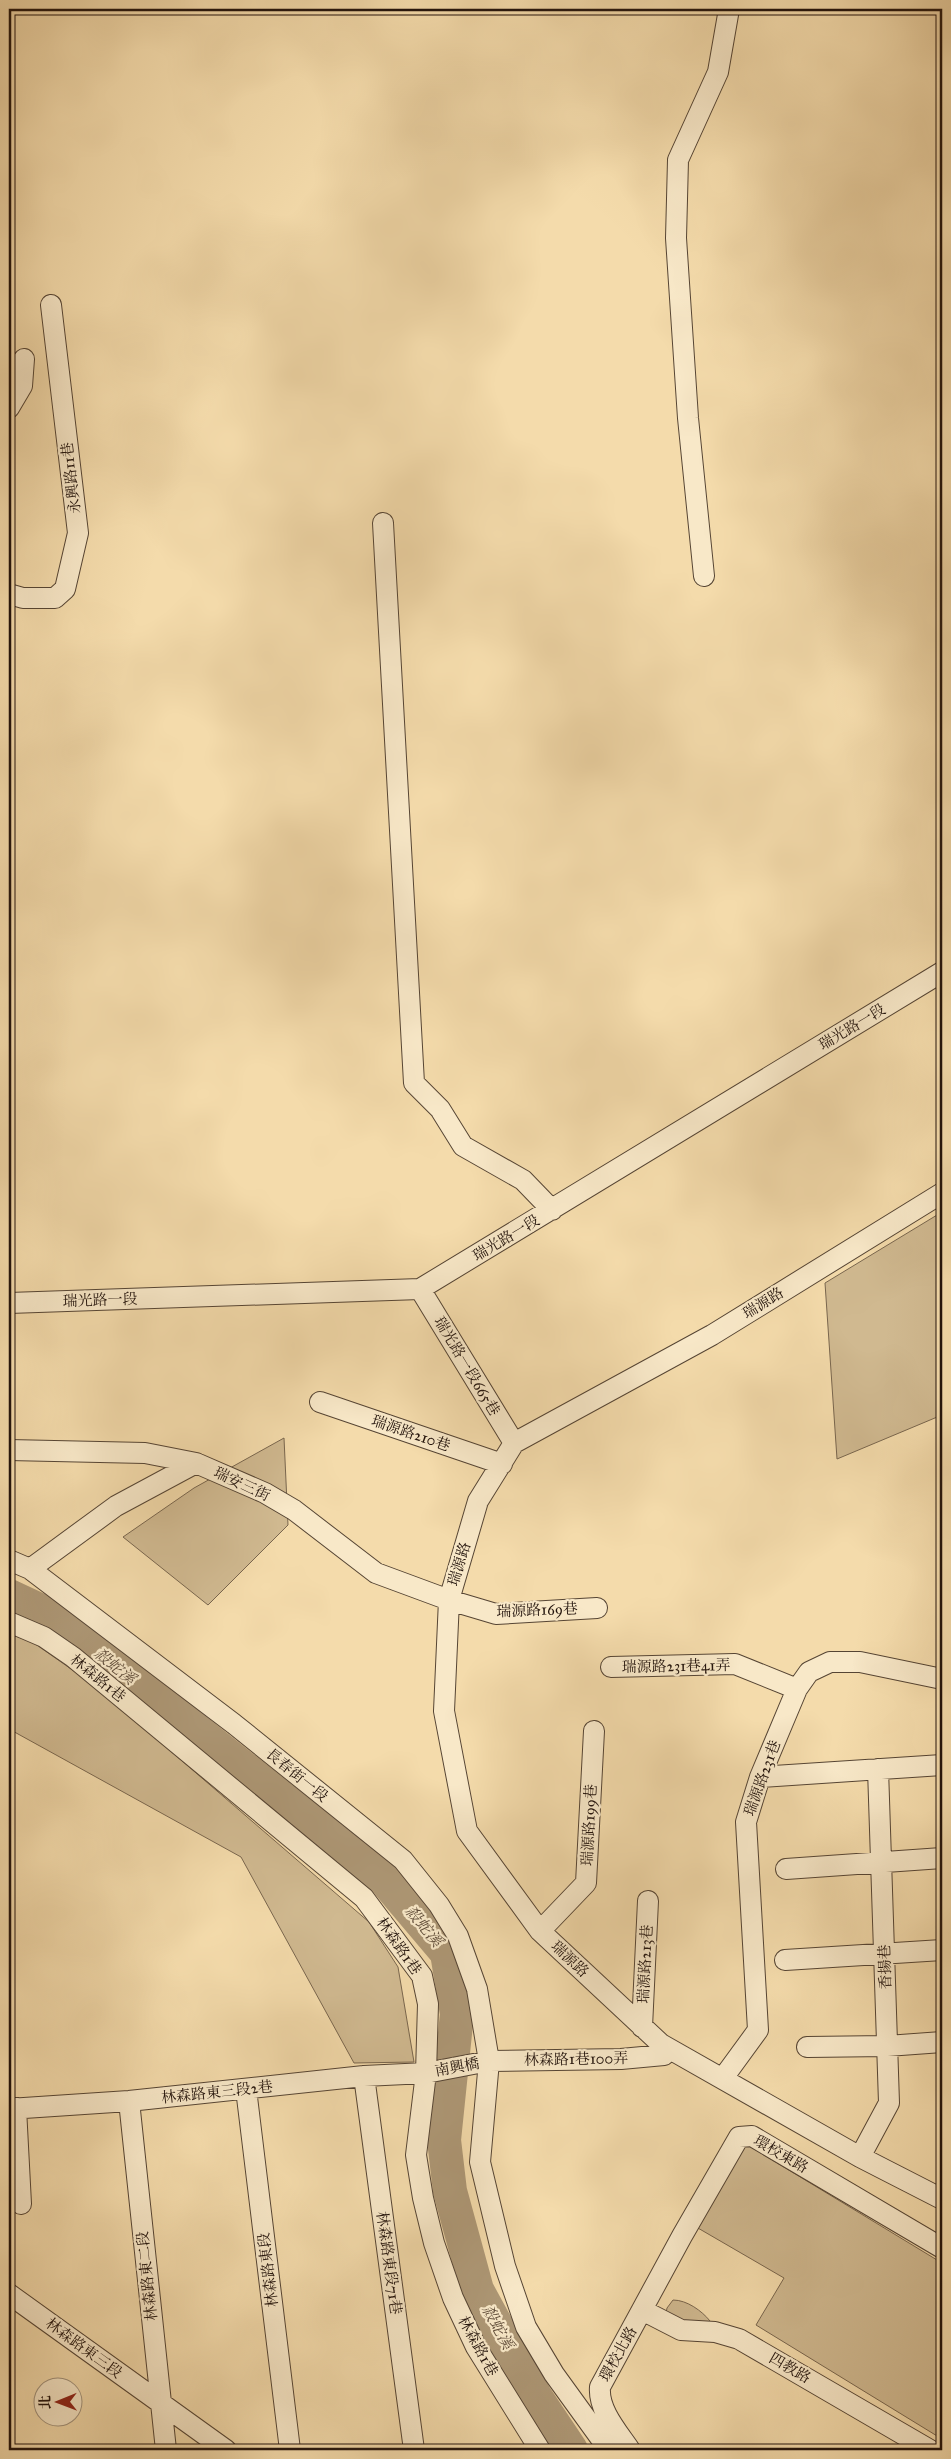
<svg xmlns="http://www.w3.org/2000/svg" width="951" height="2459" viewBox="0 0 951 2459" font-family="'IM FELL Great Primer','Noto Serif TC',serif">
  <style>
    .green { fill: #d0b990; stroke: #79664e }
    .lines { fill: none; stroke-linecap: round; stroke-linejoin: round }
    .river { stroke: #ad9775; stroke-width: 34 }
    .minor-casing { stroke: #564534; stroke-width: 22 }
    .minor { stroke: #f8e8c8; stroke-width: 20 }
    .labels { text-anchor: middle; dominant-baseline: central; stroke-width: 4.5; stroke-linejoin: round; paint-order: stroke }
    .street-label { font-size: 15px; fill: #22130c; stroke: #f8e8c8 }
    .water-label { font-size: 16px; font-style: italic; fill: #614e3b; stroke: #f8e8c8 }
  </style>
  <rect width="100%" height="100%" fill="#f4dbab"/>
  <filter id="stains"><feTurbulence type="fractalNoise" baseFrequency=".004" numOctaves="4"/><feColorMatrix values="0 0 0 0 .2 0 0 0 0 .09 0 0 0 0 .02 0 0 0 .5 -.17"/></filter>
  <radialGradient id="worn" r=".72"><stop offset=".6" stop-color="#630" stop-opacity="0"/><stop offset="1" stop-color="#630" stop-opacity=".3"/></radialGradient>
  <path class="green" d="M942,1212V1415L837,1459L825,1283Z
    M284,1438L288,1525L208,1605L123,1537L194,1488Z
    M9,1634L31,1641L94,1685L369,1922L398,1967L414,2062L354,2063L241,1857L9,1729Z
    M741,2141L942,2263V2439L756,2325L784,2278L691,2224Z
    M673,2300C687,2300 702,2311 710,2321L707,2326L665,2318L667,2308Z"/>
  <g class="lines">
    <path class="river" d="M9,1596L54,1617L386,1881L447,1953L457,2014L444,2140L450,2191L477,2290L535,2396L571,2450"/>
    <g class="minor-casing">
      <path id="minor" d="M9,408L22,386L24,359
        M383,523L414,1083L440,1109L463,1146L523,1180L552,1210
        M704,576L688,418L676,238L678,160L718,72L729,9
        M9,594L23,598H55L65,589L78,533L51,305
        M942,1193L712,1335L514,1443L478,1501L449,1600L444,1711L467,1831L540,1931L661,2044L860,2157L942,2199
        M420,1289L514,1443
        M9,1303L420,1289L942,972
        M320,1402L502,1464
        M9,1450L145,1453L196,1463L265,1493L294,1510L376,1573L449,1600L496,1614L597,1608
        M9,1560L30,1569L234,1724L403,1860L439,1905L458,1936L477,1989L489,2061L480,2162L505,2266L526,2327L554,2374L609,2450
        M30,1569L116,1506L196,1463
        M9,1622L44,1637L73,1657L364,1898L422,1976L428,2004L426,2073L416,2155L423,2198L434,2243L453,2298L476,2347L540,2450
        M611,1667L735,1664L797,1689
        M760,1777L942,1765
        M786,1869L942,1858
        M540,1931L586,1883L594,1731
        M785,1960L942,1950
        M642,2027L648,1901
        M807,2047L887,2046L942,2042
        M364,2076L414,2450
        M723,2078L758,2030L746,1822L760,1777L797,1689L809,1672L830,1662H860L942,1679
        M246,2089L290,2450
        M129,2101L166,2450
        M16,2108L21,2204
        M9,2109L129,2101L364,2076L426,2073L489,2061L621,2059L664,2055
        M860,2157L889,2103L878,1769
        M9,2294L226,2450
        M642,2310L681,2330L715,2332L739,2339L930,2450
        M630,2450C618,2432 598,2410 600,2387L682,2236L739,2137L752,2136L942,2248"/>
    </g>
    <use href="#minor" class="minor"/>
  </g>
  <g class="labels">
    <g class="street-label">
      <text transform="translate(71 478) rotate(-97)">永興路11巷</text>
      <text transform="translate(852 1027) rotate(-31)">瑞光路一段</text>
      <text transform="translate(506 1238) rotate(-31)">瑞光路一段</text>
      <text transform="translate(100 1300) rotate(-2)">瑞光路一段</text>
      <text transform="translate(763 1303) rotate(-32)">瑞源路</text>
      <text transform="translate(467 1366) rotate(59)">瑞光路一段665巷</text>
      <text transform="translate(411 1433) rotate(19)">瑞源路210巷</text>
      <text transform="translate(242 1484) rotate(25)">瑞安三街</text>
      <text transform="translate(459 1564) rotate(-73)">瑞源路</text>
      <text transform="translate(537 1610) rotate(-2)">瑞源路169巷</text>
      <text transform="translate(676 1666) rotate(-1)">瑞源路231巷41弄</text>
      <text transform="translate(98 1678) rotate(39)">林森路1巷</text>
      <text transform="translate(297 1775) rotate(39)">長春街一段</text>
      <text transform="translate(762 1778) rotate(-70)">瑞源路231巷</text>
      <text transform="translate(589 1825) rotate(-87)">瑞源路199巷</text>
      <text transform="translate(399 1946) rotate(55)">林森路1巷</text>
      <text transform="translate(570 1959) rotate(43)">瑞源路</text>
      <text transform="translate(645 1964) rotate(-87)">瑞源路213巷</text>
      <text transform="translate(885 1967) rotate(-92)">香揚巷</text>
      <text transform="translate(576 2059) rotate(-1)">林森路1巷100弄</text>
      <text transform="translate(457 2067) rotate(-10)">南興橋</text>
      <text transform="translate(217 2092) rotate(-6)">林森路東三段2巷</text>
      <text transform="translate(781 2154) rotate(30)">環校東路</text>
      <text transform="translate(389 2263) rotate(82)">林森路東段71巷</text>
      <text transform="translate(268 2270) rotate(-97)">林森路東段</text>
      <text transform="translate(147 2276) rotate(-96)">林森路東二段</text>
      <text transform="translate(478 2346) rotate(61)">林森路1巷</text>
      <text transform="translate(84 2348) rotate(36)">林森路東三段</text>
      <text transform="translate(618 2354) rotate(-61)">環校北路</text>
      <text transform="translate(790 2368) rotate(30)">四教路</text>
    </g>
    <g class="water-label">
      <text transform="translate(115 1666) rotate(39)">殺蛇溪</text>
      <text transform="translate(424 1926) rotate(50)">殺蛇溪</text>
      <text transform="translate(498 2327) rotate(61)">殺蛇溪</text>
    </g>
  </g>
  <rect width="951" height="2459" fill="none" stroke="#f4dbab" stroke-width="30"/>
  <rect x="10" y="10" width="931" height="2439" fill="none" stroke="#22130c" stroke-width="2.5"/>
  <rect x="15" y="15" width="921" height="2429" fill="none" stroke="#22130c"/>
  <g transform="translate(58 2402) rotate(269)"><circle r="24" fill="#f8e8c8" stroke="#a2937d"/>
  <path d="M0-4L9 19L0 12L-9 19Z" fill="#8f2418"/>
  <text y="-8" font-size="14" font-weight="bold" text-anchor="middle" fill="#22130c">北</text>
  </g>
  <rect width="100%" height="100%" filter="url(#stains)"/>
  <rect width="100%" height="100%" fill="url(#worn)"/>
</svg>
